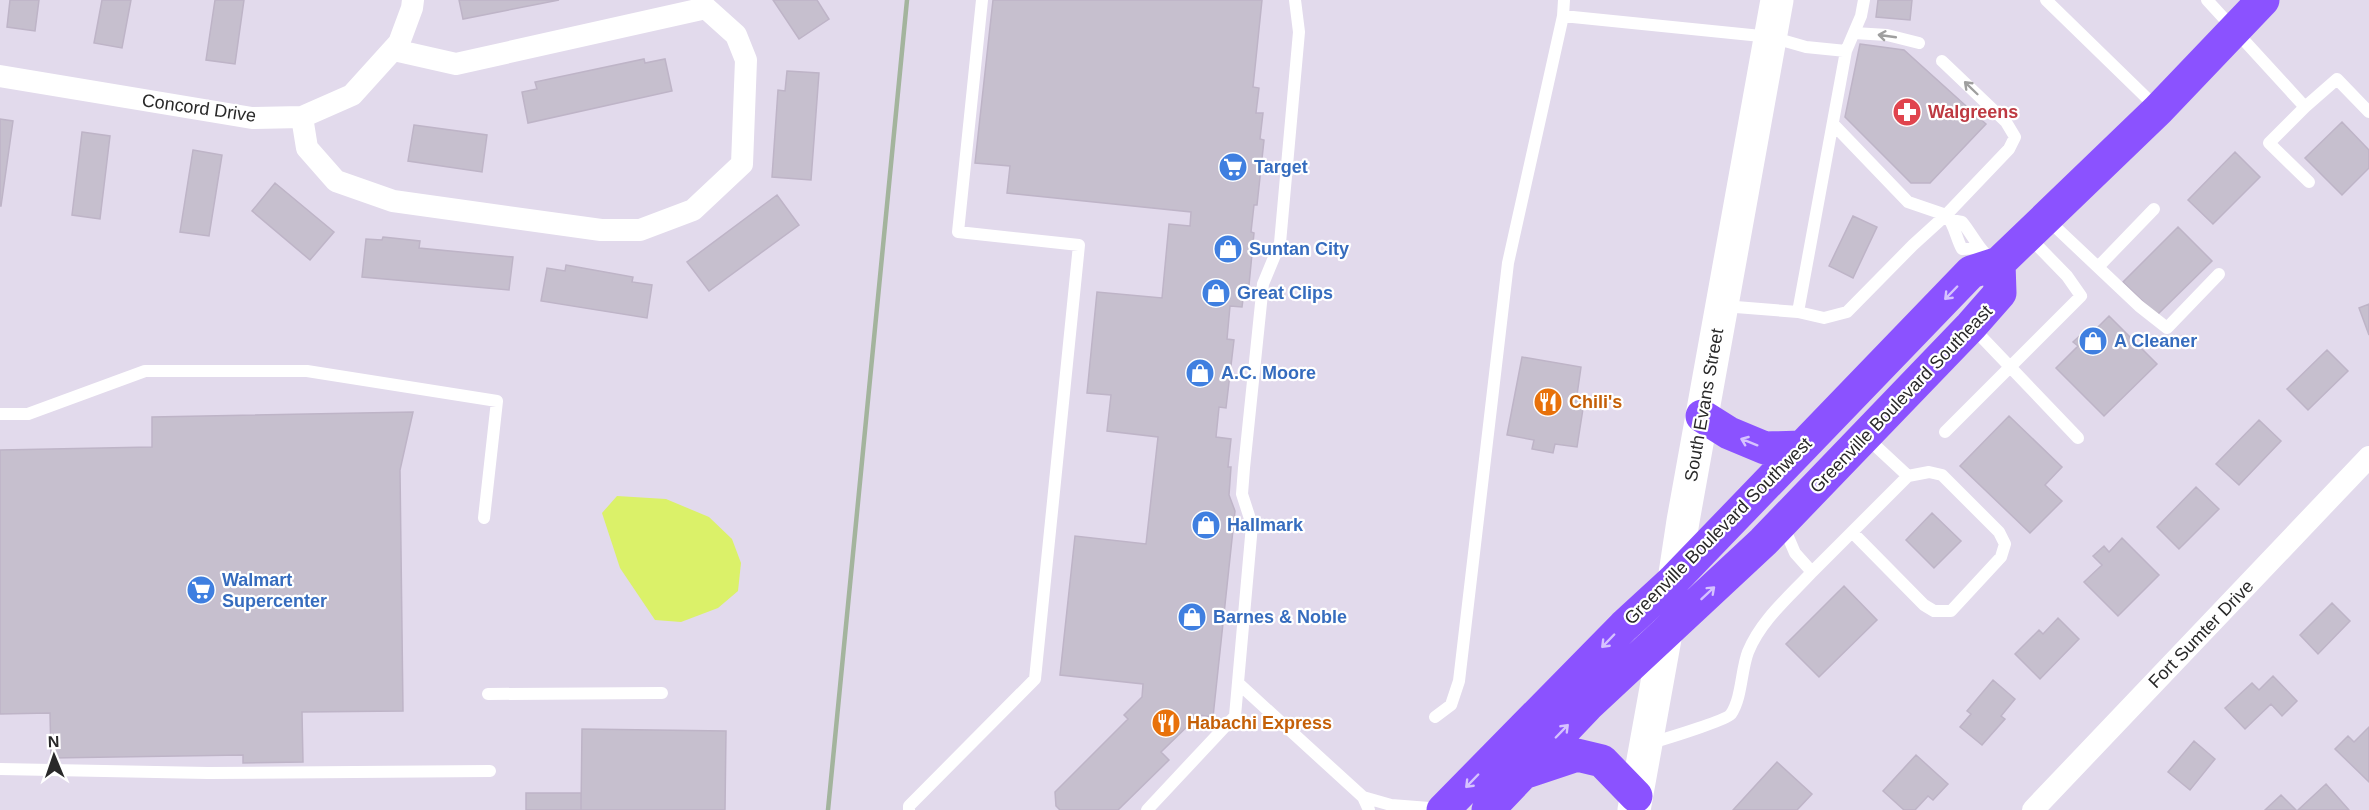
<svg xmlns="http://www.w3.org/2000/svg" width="2369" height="810" viewBox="0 0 2369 810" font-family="Arial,sans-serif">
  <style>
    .water { fill: #dbf169 }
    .building { fill: #c6bfce; stroke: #beb4c7; stroke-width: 1.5 }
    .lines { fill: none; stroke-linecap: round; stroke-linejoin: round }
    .lane { stroke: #fff; stroke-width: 12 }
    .street { stroke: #fff; stroke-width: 22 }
    .secondary { stroke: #fff; stroke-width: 33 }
    .highway { stroke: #8b52ff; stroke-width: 33 }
    .rail { stroke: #a3b49d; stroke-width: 4.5 }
    .oneway { stroke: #9f9f9f }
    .oneway2 { stroke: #d6c2ff }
    .labels { text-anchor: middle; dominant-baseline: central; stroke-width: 4.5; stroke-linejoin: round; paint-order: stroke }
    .street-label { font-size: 18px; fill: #292929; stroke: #fff }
    .health-label { font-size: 18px; font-weight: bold; fill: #be3a42; stroke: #fff; text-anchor: start }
    .shop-label { font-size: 18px; font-weight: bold; fill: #366cbe; stroke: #fff; text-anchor: start }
    .food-label { font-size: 18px; font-weight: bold; fill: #c56008; stroke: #fff; text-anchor: start }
  </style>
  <rect width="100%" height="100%" fill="#e2daec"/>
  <path class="water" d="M617,496L666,499L709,517L732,539L741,563L738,591L718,608L681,622L655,620L620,568L602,513Z"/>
  <path class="building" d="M10,0H39L35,31L7,27Z
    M102,0H131L122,48L94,43Z
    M215,0H244L235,64L206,60Z
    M459,0H559L463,19Z
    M773,0H817L829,19L799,39Z
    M993,0H1262L1253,87L1259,88L1256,113H1263L1260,139L1264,140L1257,205H1254L1251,232L1254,233L1249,285L1245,284L1242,307L1230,306L1227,339L1234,340L1226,408L1219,407L1216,437L1231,439L1228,467H1231L1229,495L1235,511L1213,717L1199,715L1161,752L1169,760L1118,810H1060L1056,806L1055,792L1128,719L1124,715L1142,697L1143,684L1060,675L1075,536L1146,544L1158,437L1107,431L1111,395L1087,393L1097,292L1162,298L1169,224L1190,226L1191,212L1007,193L1010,166L975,163Z
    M1878,0H1912L1910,20L1876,17Z
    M1860,44L1904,50L1986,124L1930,183H1911L1845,117Z
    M644,59L645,63L665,59L672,91L528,123L522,92L537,89L535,82Z
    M787,71L819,73L811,180L772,177L778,90L785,91Z
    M0,119L13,121L1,206H0Z
    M2342,122L2369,150V168L2342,195L2305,158Z
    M414,125L487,135L482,172L408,161Z
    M82,132L110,136L100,219L72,215Z
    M193,150L222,155L209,236L180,232Z
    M2235,152L2260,177L2213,224L2188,200Z
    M275,183L334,232L310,260L252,211Z
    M777,195L799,225L709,291L687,262Z
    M1853,216L1877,227L1853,278L1829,266Z
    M2178,227L2212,261L2157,315L2123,282Z
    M383,237L420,241L419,248L513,257L509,290L362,277L366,239L382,240Z
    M566,265L633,277L632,282L652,285L647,318L541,301L547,268L565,271Z
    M2369,304V335L2359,308Z
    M2109,316L2157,364L2104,416L2056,368L2078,346L2073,342L2084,332L2089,336Z
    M2327,350L2348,371L2308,410L2287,389Z
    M1522,357L1581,367L1577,395L1585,396L1577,447L1555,444L1553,453L1532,449L1534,440L1507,435Z
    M413,412L400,470L403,711L302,712L303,762L243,763V755L51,758L50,713L0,714V450L152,447V417Z
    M2009,416L2062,467L2045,485L2062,501L2030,533L1960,466Z
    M2259,420L2281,441L2239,485L2216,464Z
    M2196,487L2219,509L2179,549L2157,527Z
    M1932,513L1961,541L1934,568L1906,540Z
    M2122,538L2159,575L2118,616L2084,582L2102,565L2093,556L2104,546L2109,552Z
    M1844,586L1877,620L1819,677L1786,644Z
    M2332,603L2350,621L2318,654L2300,635Z
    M2058,618L2079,639L2040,679L2015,654L2039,630L2043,634Z
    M2273,676L2297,701L2282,716L2271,704L2245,729L2225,708L2252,683L2259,690Z
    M1993,680L2015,699L2001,716L2005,719L1982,745L1960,727L1971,714L1967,711Z
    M2369,727V782L2335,749L2348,736L2354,742Z
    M582,729L726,731L725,810H581Z
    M2194,741L2215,759L2190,790L2168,772Z
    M1916,755L1948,784L1933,800L1928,796L1915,810H1904L1883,791Z
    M1777,762L1812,794L1797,810H1733Z
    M2326,784L2349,810H2298Z
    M526,793H581V810H526Z
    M2281,795L2296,810H2265Z"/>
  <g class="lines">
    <path class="lane" d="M2046,0L2158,109
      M2207,0L2305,107L2337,79L2369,112
      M1563,16L1771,37L1806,47L1846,51L1861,16L1864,0
      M1854,33L1887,35L1919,43
      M1942,61L2006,122L2015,137L2009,149L1946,215C1954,223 1956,238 1962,249L1979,248
      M2305,107L2269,143L2309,182
      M2047,219L2139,306L2167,328L2219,274
      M1951,220L1962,222C1969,230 1978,247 1984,252
      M2098,267L2154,209
      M1723,306L1798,312L1846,51
      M1798,312L1824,318L1847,312L1913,245L1946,215L1908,202L1834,125
      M1972,327L2078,438
      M0,414H28L145,371H307L497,401L484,518
      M1945,432L2081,296L2067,276L2029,237
      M1853,533L1924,605L1934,611H1951L2001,557L2005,544L1999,532L1942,475L1929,472L1908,476
      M1812,572L1908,476L1866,437
      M1238,683L1363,797L1369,810
      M488,694L662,693
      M1435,717L1451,705L1459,681L1508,263L1563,16L1564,0
      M1648,744C1661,740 1726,721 1731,714C1742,698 1741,670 1748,652C1761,620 1789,597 1812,572L1795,553L1783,525
      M0,769L208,773L490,771
      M1363,797L1391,805L1442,809
      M909,810V806L1035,679L1079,245L958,232L982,0
      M1147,810L1235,716L1252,525L1242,494L1244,468L1263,284L1280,243L1299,32L1295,0"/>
    <path class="street" d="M0,76L252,118L302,117L352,95L399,43L412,8L413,0
      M302,117L307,148L336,181L393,201L601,230H640L693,210L742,164L746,60L736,35L706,8L456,64L394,50
      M2033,810L2369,457"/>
    <path class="secondary" d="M1634,810L1666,633L1683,521L1777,0"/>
    <path class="highway" d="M1702,416L1729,433L1765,448L1802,447
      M1526,772L1577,755L1602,761L1636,796
      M1443,810L1624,626L1673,581L1971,272L1999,263L2158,110L2263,0
      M1488,810L1587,706L1763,542L1971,326L2000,293L1999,263"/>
    <path class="rail" d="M828,810L907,0"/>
  </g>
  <defs><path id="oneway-shaft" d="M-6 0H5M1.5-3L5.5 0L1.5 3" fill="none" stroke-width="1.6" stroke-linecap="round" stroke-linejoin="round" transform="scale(1.5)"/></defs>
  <g class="oneway">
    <use href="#oneway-shaft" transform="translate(1887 36) rotate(-172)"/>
    <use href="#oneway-shaft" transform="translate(1971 88) rotate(-136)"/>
  </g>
  <g class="oneway2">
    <use href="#oneway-shaft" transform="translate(1951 293) rotate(134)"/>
    <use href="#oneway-shaft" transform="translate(1749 442) rotate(-158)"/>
    <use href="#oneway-shaft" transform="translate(1708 593) rotate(-43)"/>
    <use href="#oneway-shaft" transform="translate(1608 641) rotate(134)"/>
    <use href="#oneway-shaft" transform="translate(1562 731) rotate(-46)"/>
    <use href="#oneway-shaft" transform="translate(1472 781) rotate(134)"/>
  </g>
  <defs>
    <g id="pharmacy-disc" transform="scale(1.5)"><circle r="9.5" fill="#e0444e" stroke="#fff"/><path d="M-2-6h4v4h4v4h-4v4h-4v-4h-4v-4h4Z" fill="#fff"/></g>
    <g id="supermarket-disc" transform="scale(1.5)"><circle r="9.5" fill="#3f7fe0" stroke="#fff"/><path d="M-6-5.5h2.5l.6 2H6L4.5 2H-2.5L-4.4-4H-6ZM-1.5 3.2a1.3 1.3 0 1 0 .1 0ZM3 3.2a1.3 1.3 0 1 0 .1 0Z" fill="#fff"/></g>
    <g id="shop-disc" transform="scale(1.5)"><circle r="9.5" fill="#3f7fe0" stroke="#fff"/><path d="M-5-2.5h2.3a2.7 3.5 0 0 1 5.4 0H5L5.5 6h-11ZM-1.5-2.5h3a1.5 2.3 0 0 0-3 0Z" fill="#fff"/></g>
    <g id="restaurant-disc" transform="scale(1.5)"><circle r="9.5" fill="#e8710a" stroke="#fff"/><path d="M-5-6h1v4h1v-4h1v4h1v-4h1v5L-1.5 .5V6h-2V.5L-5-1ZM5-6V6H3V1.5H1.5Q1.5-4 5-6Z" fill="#fff"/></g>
  </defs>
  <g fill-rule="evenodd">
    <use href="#pharmacy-disc" x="1907" y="112"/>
    <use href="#supermarket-disc" x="1233" y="167"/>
    <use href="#shop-disc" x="1228" y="249"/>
    <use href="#shop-disc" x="1216" y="293"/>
    <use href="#shop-disc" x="2093" y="341"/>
    <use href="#shop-disc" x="1200" y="373"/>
    <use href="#restaurant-disc" x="1548" y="402"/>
    <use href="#shop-disc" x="1206" y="525"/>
    <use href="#supermarket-disc" x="201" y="590"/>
    <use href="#shop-disc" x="1192" y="617"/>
    <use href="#restaurant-disc" x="1166" y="723"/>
  </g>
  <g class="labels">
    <g class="street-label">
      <text transform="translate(199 108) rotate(8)">Concord Drive</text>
      <text transform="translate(1901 399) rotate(-46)">Greenville Boulevard Southeast</text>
      <text transform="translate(1704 405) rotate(-80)">South Evans Street</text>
      <text transform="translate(1718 531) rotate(-45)">Greenville Boulevard Southwest</text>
      <text transform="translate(2201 634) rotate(-46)">Fort Sumter Drive</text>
    </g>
    <g class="health-label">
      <text x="1928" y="112">Walgreens</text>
    </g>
    <g class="shop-label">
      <text x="1254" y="167">Target</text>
      <text x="1249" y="249">Suntan City</text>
      <text x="1237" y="293">Great Clips</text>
      <text x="2114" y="341">A Cleaner</text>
      <text x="1221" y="373">A.C. Moore</text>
      <text x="1227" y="525">Hallmark</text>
      <text x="222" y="580">Walmart<tspan x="222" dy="21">Supercenter</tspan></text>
      <text x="1213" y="617">Barnes &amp; Noble</text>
    </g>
    <g class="food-label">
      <text x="1569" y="402">Chili's</text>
      <text x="1187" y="723">Habachi Express</text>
    </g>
  </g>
  <g transform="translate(54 756) rotate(358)" stroke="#ffffff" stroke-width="4.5" paint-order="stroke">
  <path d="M0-4.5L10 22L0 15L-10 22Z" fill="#292929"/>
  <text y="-9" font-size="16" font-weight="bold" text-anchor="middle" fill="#292929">N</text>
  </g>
</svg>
